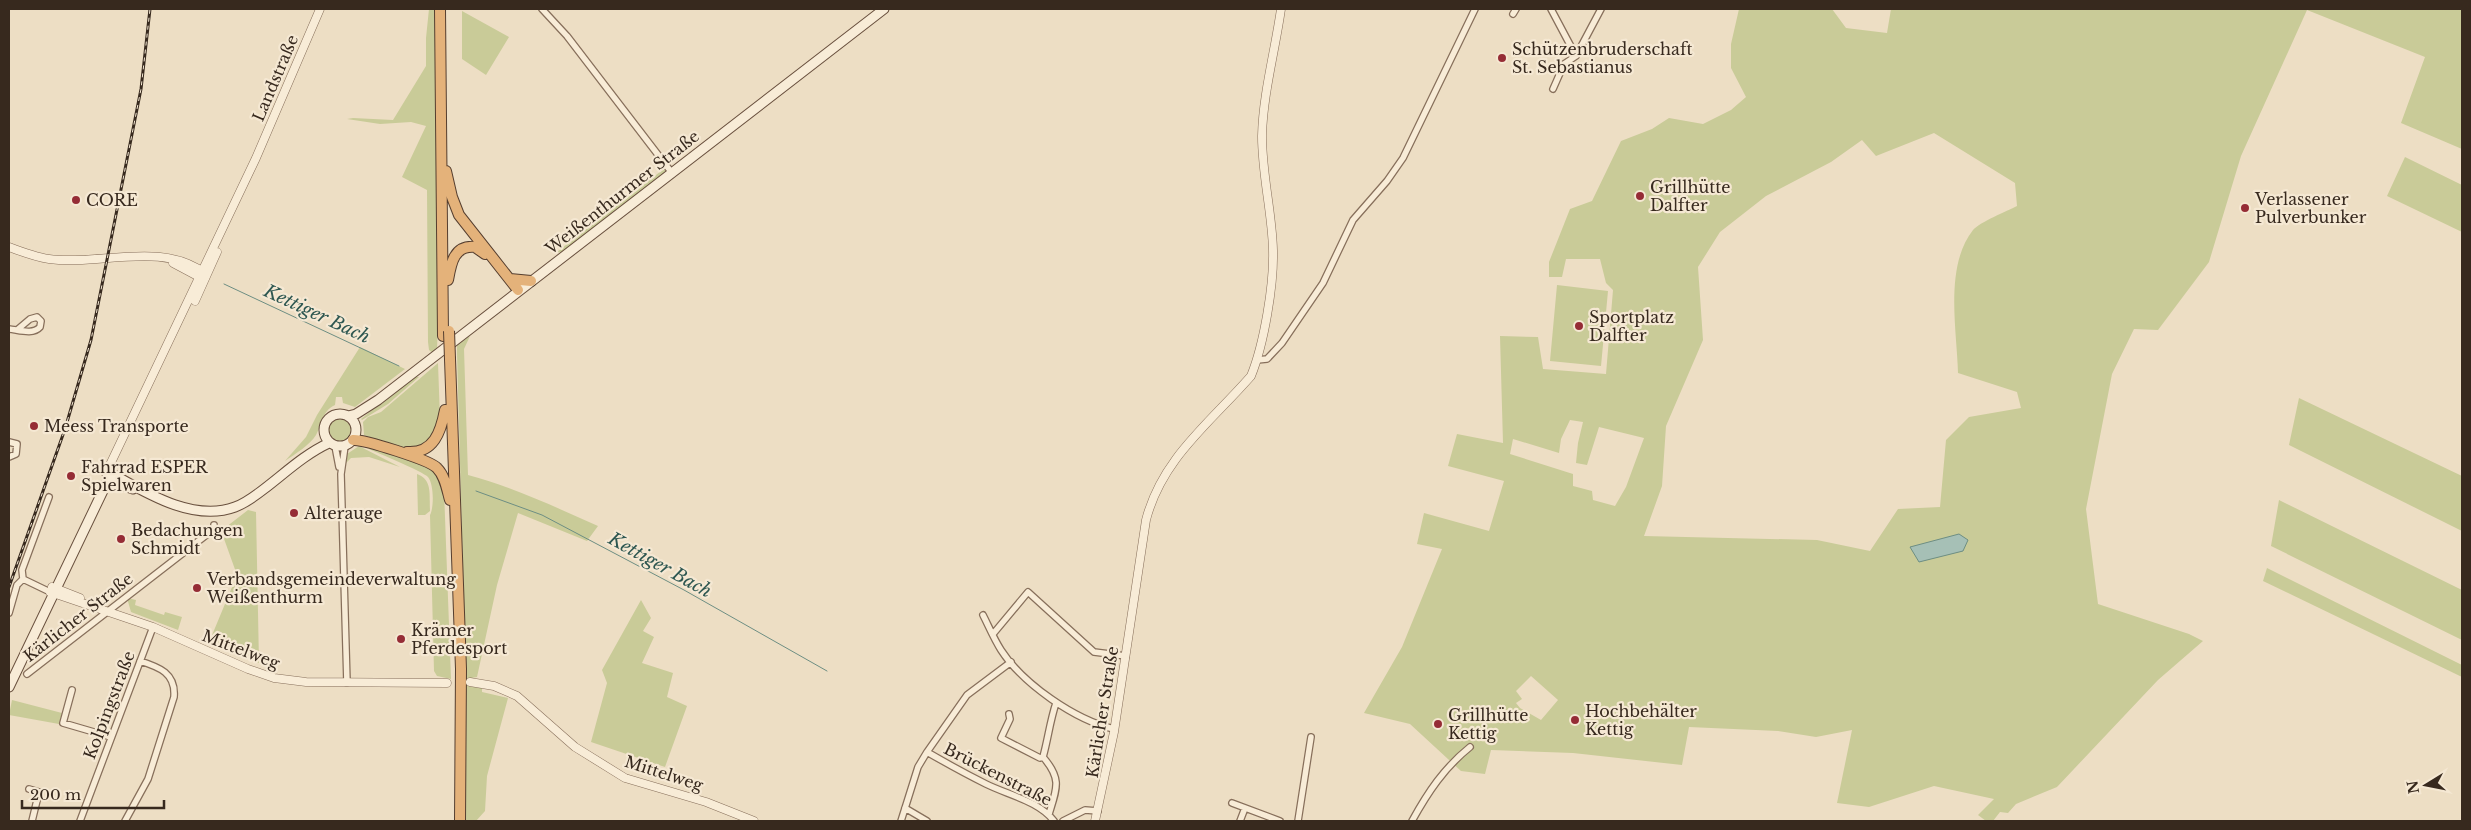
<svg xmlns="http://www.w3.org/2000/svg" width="2471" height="830" viewBox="0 0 2471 830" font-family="'Libre Baskerville',serif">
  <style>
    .green { fill: #c9cb98; fill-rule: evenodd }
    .water { fill: #a6c0b6; stroke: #6d8e83 }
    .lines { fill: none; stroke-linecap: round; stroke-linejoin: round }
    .stream { stroke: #6d8e83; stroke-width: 1 }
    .minor-casing { stroke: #876f5b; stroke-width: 8 }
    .tertiary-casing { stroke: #876f5b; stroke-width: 9 }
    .secondary-casing { stroke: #69503e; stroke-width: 11 }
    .trunk-casing { stroke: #553e2f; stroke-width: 12 }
    .minor { stroke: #f8ecd7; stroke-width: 5.5 }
    .tertiary { stroke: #f8ecd7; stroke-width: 8 }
    .secondary { stroke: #f8ecd7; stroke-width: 9 }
    .trunk { stroke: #e4b27a; stroke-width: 10 }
    .rail-casing { stroke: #37291e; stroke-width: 3 }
    .rail { stroke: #f5e8d3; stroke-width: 1; stroke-dasharray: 4; stroke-linecap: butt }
    .trunk-bridge-casing { stroke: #553e2f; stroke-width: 12; stroke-linecap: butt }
    .trunk-bridge { stroke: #e4b27a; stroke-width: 10 }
    .poi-dot { fill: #952c35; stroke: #f5e8d3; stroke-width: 2 }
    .labels { text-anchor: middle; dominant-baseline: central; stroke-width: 4.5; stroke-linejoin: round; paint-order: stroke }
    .poi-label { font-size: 16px; fill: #37291e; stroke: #f5e8d3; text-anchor: start }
    .street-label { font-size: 16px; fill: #37291e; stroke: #f5e8d3 }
    .water-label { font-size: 18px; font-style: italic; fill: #2e5751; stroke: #f5e8d3 }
  </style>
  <rect width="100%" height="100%" fill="#eddec4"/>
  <path class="green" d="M429,9H435L438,317L437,352L434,354L429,350L428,342L427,190L402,177L426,126L411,122L380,124L347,119L353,118L393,120L426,66V38Z
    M1739,9H1832L1846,28L1887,33L1891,9H2462V149L2401,123L2425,57L2307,10L2241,156L2209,262L2158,330L2134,329L2112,374L2086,509L2098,604L2189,634L2203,641L2158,680L2057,787L2016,804L2008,813L2000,812L1993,821H1986L1978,815L1994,799L1934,786L1869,807L1837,803L1852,730L1816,737L1778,731L1689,727L1682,765L1573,753L1491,750L1485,774L1461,771L1410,724L1364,713L1402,647L1442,549L1417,544L1424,513L1489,531L1504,481L1448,466L1457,434L1503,443L1500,336L1538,337L1543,369L1606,374L1613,290L1606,283L1600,259H1566L1562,277H1549V262L1570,209L1592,201L1621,141L1652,129L1669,118L1703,124L1731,110L1746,97L1731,68V44ZM1934,133L2015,183L2017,206C2007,211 1980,222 1973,230C1944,267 1957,330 1958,373L2017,392L2021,408L1969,417L1946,440L1940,507L1898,509L1870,551L1817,540L1644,536L1662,486L1666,426L1703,340L1698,267L1720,232L1766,196L1831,162L1862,140L1876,156ZM1570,420L1583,422L1578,443L1576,463L1587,465L1599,427L1644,438L1626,487L1615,506L1593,500L1592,491L1573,486V474L1510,454L1513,439L1559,453L1561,439ZM1531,676L1558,700L1541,720L1520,708L1516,703L1522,699L1516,691Z
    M462,11L509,37L486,75L462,59Z
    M2405,157L2462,185V232L2387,196Z
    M665,168L666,174L563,253L557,252Z
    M1557,285L1608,291L1601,366L1550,361Z
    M470,336L464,349L468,475C513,487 555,507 598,526L587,541L518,513L497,585L477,677L466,679L457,354V345Z
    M360,347L405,369L355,407L343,403L342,397H336L335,405C321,412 323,423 316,435C310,445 295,454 285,461L306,437L317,415Z
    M438,363L440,419L427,445L404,449L364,435L363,422L368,417L381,412Z
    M414,376L419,377L388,404L362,420L361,419Z
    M2299,398L2462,476V531L2289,445Z
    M326 430a14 14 0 1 1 28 0a14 14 0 1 1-28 0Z
    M360,445L424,462L438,473L444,490L451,679L437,676L434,671L430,515C434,508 434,484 428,477C424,472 371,450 360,445Z
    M359,446L400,467L369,457L351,458L344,465V456Z
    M417,474C433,480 429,495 430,511L425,515H418Z
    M2279,500L2462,590V640L2271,546Z
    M248,510L256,512L259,663L210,640L237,575L223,536L217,534Z
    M2267,568L2462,665V677L2263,581Z
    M127,598L136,600L135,605L164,615L165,612L182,617L178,630L131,612Z
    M641,600L651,618L643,631L654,637L642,663L673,673L667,697L687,706L665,767L591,742L607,683L602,670Z
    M465,684L482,686V692L508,698L487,776L485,811L476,821H463Z
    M12,700L62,713L59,724L9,715Z"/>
  <path class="water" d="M1959,534L1968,540L1963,551L1919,562L1910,547Z"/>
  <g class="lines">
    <path class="stream" d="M224,284L399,366
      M476,491L542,515L684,590L827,671"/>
    <g class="minor-casing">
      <path id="minor" d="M542,9L567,36L672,173
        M1551,9L1576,56
        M1513,14L1516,9
        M1553,89L1564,64L1576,56L1601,9
        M9,329C19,330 33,335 40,327L41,321L37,317L30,319L17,330
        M1257,360L1267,359L1282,343L1323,283L1353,220L1387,181L1403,158L1475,9
        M9,442L17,444L16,454L9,457
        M335,446L339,467
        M345,446L341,474L347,683
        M23,579L22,570L49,497
        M23,579L50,592
        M9,613L17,585L23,579
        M983,615C989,627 994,639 1001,650C1023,684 1075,720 1114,729
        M993,634L1028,592L1094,652L1126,656
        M27,674L214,529V525
        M72,690L63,723L111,737
        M1009,714L1010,719L1001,738L1040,758L1043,757C1048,739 1050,721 1056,703
        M927,752C946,763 966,774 986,784C1008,795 1039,801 1054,821
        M1043,757C1062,779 1057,788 1049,814
        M29,789L39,792L32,821
        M1232,803L1280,821
        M905,808L927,821
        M80,821L153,627
        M125,821L148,779L174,697C176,673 159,667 140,661
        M901,821L918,767L927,752L967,695L1011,662
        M1063,821L1085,810L1098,811
        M1240,821L1245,808
        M1298,821L1311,737
        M1412,821C1428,792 1444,768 1470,747"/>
    </g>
    <g class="tertiary-casing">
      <path id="tertiary" d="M9,247C22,252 35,257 49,259C100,266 161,240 206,274
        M173,263L203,279
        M195,301L217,252
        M107,471L256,158L320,9
        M52,587L80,598
        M50,592L153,627L248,669L274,678L306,682L447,683
        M470,682L494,686L517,696L575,747L625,778L706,802L754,821
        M1095,821L1114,732L1146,520C1162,458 1210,423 1251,376C1264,344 1274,285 1273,250C1272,212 1262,175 1262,136C1263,94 1275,51 1281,9"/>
    </g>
    <g class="secondary-casing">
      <path id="secondary" d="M324 430a16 16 0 1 1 32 0a16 16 0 1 1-32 0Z
        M348,416L356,414L378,400L884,9
        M107,471C143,491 192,523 235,507C246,503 255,496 264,489C285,473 305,454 329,443
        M107,474L112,482L133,489
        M9,687L111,474"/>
    </g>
    <g class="trunk-casing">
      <path id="trunk" d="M440,9L443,336
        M446,171L452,197L459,215L518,290
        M510,279L531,281
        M448,280C451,263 454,245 475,247L485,254
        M450,359L461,669L460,821
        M353,440C363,439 430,460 437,468C445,476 447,489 450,500
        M407,452C434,454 441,431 445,410"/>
    </g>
    <use href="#minor" class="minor"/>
    <use href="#tertiary" class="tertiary"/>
    <use href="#secondary" class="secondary"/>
    <use href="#trunk" class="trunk"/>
    <g class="rail-casing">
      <path id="rail" d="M9,587L65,429L91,340L141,89L150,9"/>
    </g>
    <use href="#rail" class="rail"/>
    <g class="trunk-bridge-casing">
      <path id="trunk-bridge" d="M449,331L450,359"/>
    </g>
    <use href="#trunk-bridge" class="trunk-bridge"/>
  </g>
  <g class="poi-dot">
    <circle cx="1502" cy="58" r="5"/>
    <circle cx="1640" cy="196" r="5"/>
    <circle cx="76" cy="200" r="5"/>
    <circle cx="2245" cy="208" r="5"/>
    <circle cx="1579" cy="326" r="5"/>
    <circle cx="34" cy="426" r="5"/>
    <circle cx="71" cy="476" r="5"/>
    <circle cx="294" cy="513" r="5"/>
    <circle cx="121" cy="539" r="5"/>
    <circle cx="197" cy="588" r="5"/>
    <circle cx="401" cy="639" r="5"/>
    <circle cx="1575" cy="720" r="5"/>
    <circle cx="1438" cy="724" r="5"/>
  </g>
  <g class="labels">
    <g class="poi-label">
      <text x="1512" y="49">Schützenbruderschaft<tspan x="1512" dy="18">St. Sebastianus</tspan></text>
      <text x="1650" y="187">Grillhütte<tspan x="1650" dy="18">Dalfter</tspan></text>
      <text x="2255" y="199">Verlassener<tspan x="2255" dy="18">Pulverbunker</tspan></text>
      <text x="86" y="200">CORE</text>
      <text x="1589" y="317">Sportplatz<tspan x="1589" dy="18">Dalfter</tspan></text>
      <text x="44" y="426">Meess Transporte</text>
      <text x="81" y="467">Fahrrad ESPER<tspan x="81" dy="18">Spielwaren</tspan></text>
      <text x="304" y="513">Alterauge</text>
      <text x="131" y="530">Bedachungen<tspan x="131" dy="18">Schmidt</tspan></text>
      <text x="207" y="579">Verbandsgemeindeverwaltung<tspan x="207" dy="18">Weißenthurm</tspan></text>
      <text x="411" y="630">Krämer<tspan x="411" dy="18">Pferdesport</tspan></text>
      <text x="1585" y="711">Hochbehälter<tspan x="1585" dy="18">Kettig</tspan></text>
      <text x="1448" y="715">Grillhütte<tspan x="1448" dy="18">Kettig</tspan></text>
    </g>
    <g class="street-label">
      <text transform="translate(275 78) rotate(-67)">Landstraße</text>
      <text transform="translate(622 192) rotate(-38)">Weißenthurmer Straße</text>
      <text transform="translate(78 617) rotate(-38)">Kärlicher Straße</text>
      <text transform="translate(241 649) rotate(21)">Mittelweg</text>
      <text transform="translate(109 705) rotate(-69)">Kolpingstraße</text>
      <text transform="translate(1102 712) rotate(-81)">Kärlicher Straße</text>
      <text transform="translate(664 773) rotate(18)">Mittelweg</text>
      <text transform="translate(998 774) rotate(27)">Brückenstraße</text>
    </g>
    <g class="water-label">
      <text transform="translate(317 314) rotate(25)">Kettiger Bach</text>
      <text transform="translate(660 565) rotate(29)">Kettiger Bach</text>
    </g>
  </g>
  <rect width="2471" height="830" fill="none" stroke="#37291e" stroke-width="20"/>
  <g transform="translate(2426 785) rotate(260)" stroke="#f5e8d3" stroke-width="4" paint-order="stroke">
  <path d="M0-4L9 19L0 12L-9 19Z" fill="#37291e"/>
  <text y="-8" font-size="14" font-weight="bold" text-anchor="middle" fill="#37291e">N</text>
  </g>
  <path d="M22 800v8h142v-8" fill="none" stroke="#37291e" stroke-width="2.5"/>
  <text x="30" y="800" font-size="15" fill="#37291e" stroke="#f5e8d3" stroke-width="4" paint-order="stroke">200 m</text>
</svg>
